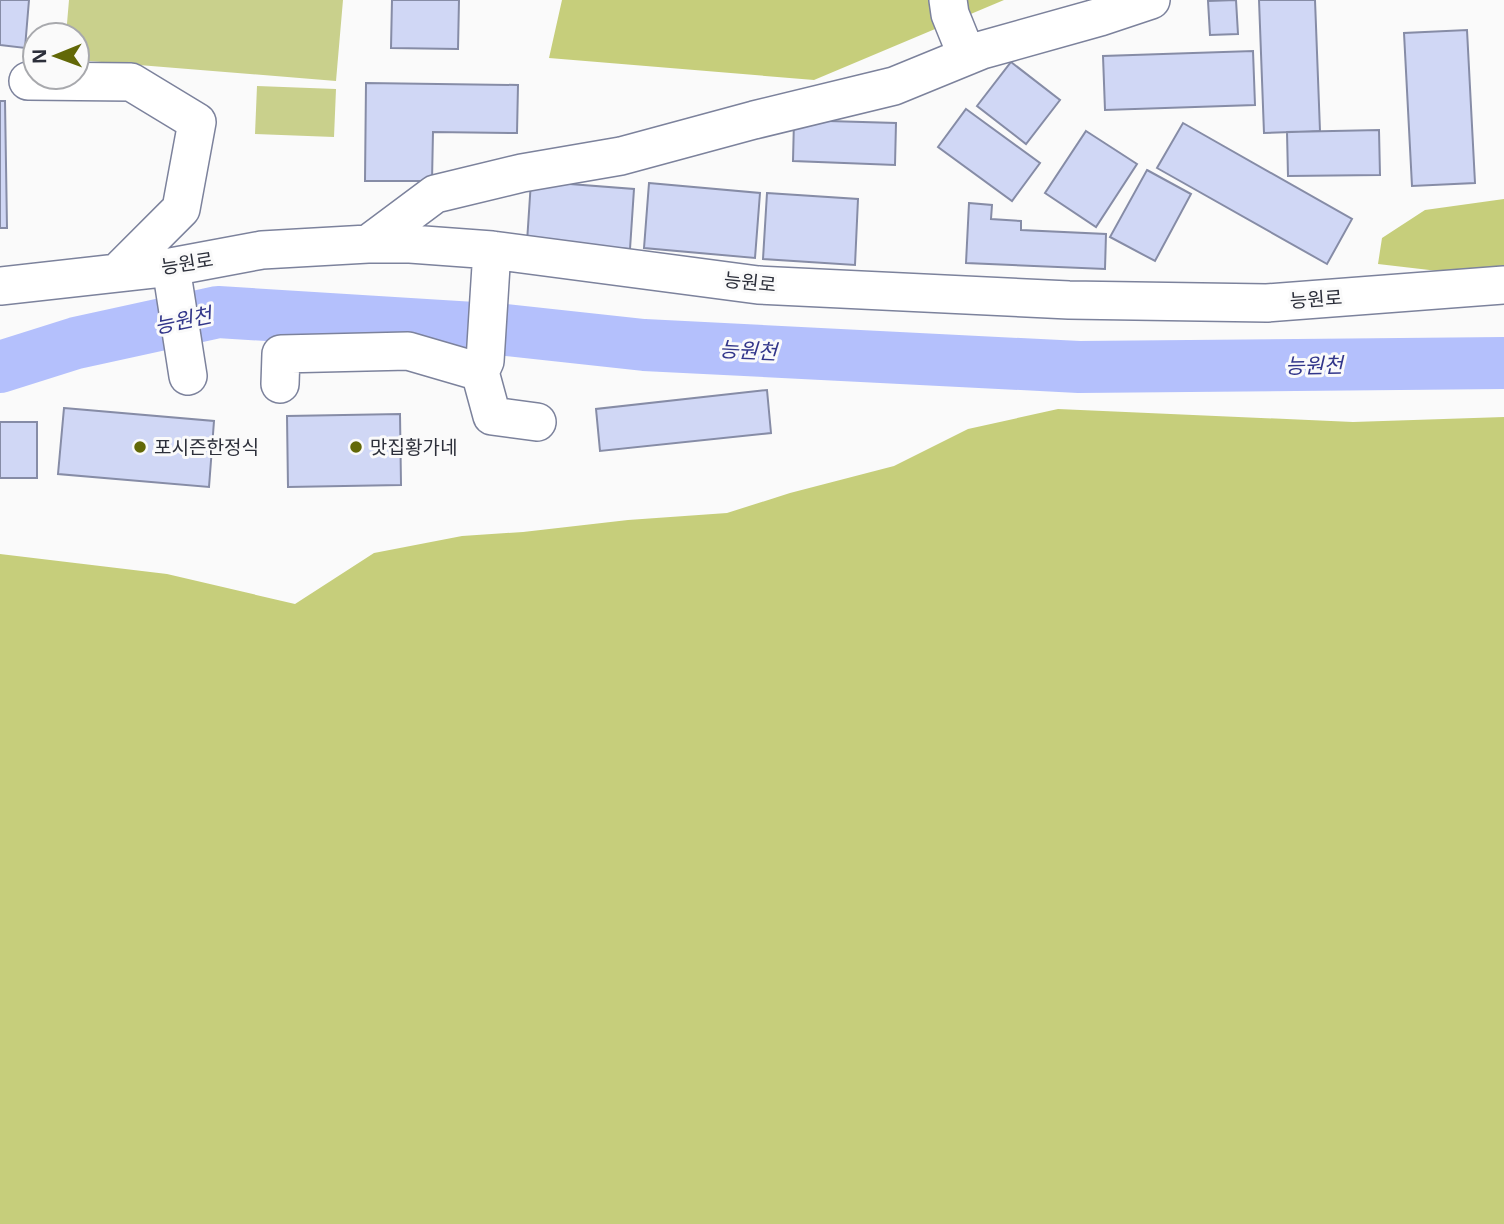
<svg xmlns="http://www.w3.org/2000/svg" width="1504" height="1224" viewBox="0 0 1504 1224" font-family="'Open Sans','Noto Sans KR',sans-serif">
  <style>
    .green { fill: #c9d08c }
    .forest { fill: #c6ce7b }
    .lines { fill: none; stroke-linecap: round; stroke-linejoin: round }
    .river { stroke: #b4c0fc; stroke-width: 52 }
    .building { fill: #d0d7f5; stroke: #868ca6; stroke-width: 2 }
    .minor-casing { stroke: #7c829c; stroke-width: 40 }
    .minor { stroke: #fff; stroke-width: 37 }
    .poi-dot { fill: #626807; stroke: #fafafa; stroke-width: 2.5 }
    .labels { text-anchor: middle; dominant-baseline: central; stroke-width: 6; stroke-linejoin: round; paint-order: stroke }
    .street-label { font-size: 19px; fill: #2c2f3a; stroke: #fafafa }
    .poi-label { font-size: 19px; fill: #2c2f3a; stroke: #fafafa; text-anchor: start }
    .water-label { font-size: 21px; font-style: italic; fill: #32368a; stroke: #fafafa }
  </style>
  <rect width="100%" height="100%" fill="#fafafa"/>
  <path class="green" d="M69,0H343L336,81L77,60V35H66Z
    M257,86L336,89L334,137L255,134Z"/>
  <path class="forest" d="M562,0H1004L814,80L549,58Z
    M1504,199V273L1481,276L1378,264L1382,238L1425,210Z
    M1058,409L1353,422L1504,417V1224H0V554L167,574L295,604L374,553L462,536L523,532L628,520L727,513L790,493L894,466L968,429Z"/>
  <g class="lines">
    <path class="river" d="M0,367L76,343L218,312L506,330L644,345L1079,367L1504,363"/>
  </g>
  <path class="building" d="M0,0H29L25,48L0,45Z
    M392,0H459L458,49L391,48Z
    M1236,0L1238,34L1210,35L1208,1Z
    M1259,0H1315L1320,131L1264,133Z
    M1467,30L1475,183L1412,186L1404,33Z
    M1253,51L1255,105L1105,110L1103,56Z
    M1011,62L1060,100L1026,144L977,106Z
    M366,83L518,85L517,133L433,132L432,181H365Z
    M0,101H5L7,228H0Z
    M966,109L1040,163L1012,201L938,147Z
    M794,120L896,123L895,165L793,161Z
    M1183,123L1352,219L1327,264L1157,168Z
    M1379,130L1380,175L1288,176L1287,132Z
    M1086,131L1137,164L1096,227L1045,193Z
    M1147,170L1191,194L1155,261L1110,237Z
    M531,181L634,189L630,249L527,242Z
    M649,183L760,193L755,258L644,248Z
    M767,193L858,199L855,265L763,259Z
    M969,203L992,205L991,219L1021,221V230L1106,234L1105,269L966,263Z
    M767,390L771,433L600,451L596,409Z
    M64,408L214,421L209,487L58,474Z
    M400,414L401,485L288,487L287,416Z
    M0,422H37V478H0Z"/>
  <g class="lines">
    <g class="minor-casing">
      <path id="minor" d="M948,0L950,14L967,56
        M28,81L131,82L197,122L181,209L118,272
        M368,244L435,194L522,173L621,156L754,120L894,86L982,50L1100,17L1151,0
        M492,250L485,361L480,372L492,416L537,422
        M171,267L188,376
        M0,286L171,267L262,250L368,244H410L492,250L758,285L1069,300L1267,303L1504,285
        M280,384L281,354L408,351L480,372"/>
    </g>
    <use href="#minor" class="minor"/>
  </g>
  <g class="poi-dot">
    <circle cx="140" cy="447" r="7"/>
    <circle cx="356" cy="447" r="7"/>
  </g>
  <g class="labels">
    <g class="street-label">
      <text transform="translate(187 263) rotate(-9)">능원로</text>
      <text transform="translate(750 282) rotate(6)">능원로</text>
      <text transform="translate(1316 299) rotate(-4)">능원로</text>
    </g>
    <g class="poi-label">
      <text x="154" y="447">포시즌한정식</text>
      <text x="370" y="447">맛집황가네</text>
    </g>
    <g class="water-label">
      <text transform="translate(183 320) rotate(-12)">능원천</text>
      <text transform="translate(748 350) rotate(3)">능원천</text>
      <text transform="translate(1314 365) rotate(-1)">능원천</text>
    </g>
  </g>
  <g transform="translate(56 56) rotate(269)"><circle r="33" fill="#fafafa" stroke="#a8a9ad" stroke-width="2"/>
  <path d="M0-5L12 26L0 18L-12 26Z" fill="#626807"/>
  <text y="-10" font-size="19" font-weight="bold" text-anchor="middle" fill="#2c2f3a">N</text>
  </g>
</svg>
